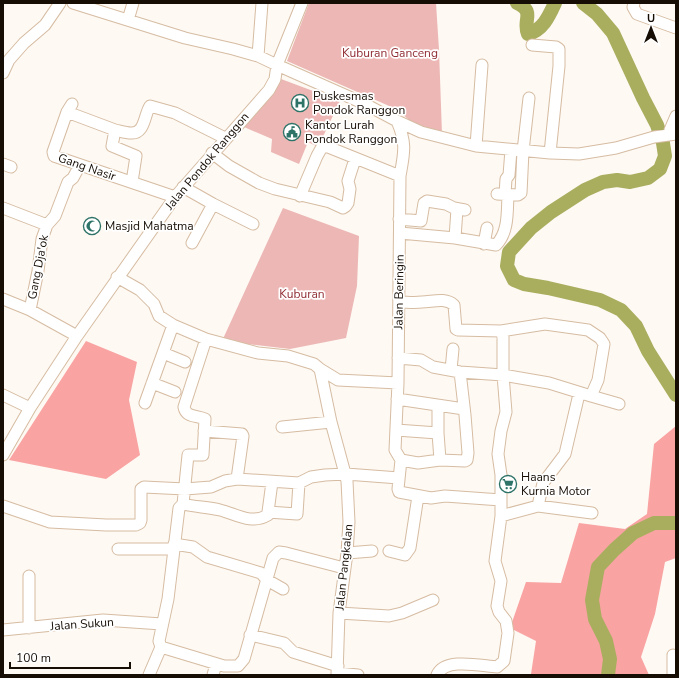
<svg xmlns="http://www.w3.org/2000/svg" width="679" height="678" viewBox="0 0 679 678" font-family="'Nunito Sans',sans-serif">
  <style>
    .green { fill: #ecb7b5 }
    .forest { fill: #f9a3a2 }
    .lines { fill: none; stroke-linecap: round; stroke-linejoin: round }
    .river { stroke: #a9ae5f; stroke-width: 14 }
    .minor-casing { stroke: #d6bca2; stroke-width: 13 }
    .minor { stroke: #fff; stroke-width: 11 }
    .labels { text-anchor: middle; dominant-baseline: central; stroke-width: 3.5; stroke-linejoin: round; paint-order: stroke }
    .park-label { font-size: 12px; fill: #912e35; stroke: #fff }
    .poi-label { font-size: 12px; fill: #160d05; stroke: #fff; text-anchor: start }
    .street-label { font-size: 12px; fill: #160d05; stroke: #fff }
  </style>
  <rect width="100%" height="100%" fill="#fef9f3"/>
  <path class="green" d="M309,3H436L439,50L442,134L414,124L396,109L287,61Z
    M281,79L340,101L318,147L308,142L299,164L271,152L272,139L244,127Z
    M283,208L359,236L357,286L346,338L290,349L222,341Z"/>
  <path class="forest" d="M86,341L137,362L129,400L140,455L106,479L9,460Z
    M676,426V558L665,562L655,614L641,657L649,675L531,674L536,641L510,628L526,582L561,583L579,523L625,529L647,514L654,444Z"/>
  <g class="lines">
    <path class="river" d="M517,3C536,12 522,20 528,34C543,30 549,16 555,3
      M583,3L597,14L613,33L643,98L657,125L663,143L665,156L660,169L648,178L630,182L617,180L603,182L585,190L551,212L531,228L509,252L507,266L514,280L524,284L548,288L600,300L621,310L636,326L648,351L676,395
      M608,675L610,659L606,641L595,619L592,600L598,567L614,550L633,533L654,523H676"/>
    <g class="minor-casing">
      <path id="minor" d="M73,3L185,38L233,49L258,56L277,65L365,104L397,121L421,132L476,146L550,153L579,154L616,148L654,137L676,134
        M634,3L633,7L637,14L676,28
        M128,20L133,3
        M532,45L556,47L559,49V66L550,153
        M258,56L262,3
        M3,73L9,60L24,43L45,25L60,3
        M72,104L67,112L53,152L54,156L175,197
        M67,112L115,130
        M670,134V130L676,116
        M476,146L482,65
        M212,153L229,166L259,183L275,189L330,202L343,208L346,206L348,203L350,189L348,181L355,159
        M3,164L11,167
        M132,182L136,156L112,146L115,130C120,131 126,133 131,133C145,134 144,115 150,106L175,113L225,138
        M183,187L213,204L253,224
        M497,194L518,195L521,193L523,151L529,98
        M505,194L506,179L509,175L511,150
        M300,196L317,156L322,147H328L400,176
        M3,208L47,225
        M399,219L421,221L424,203L427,201L446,204L454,208L465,210
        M400,233L455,238L496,245C509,232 507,211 508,195
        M455,238L457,209
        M192,243L213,204
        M484,244L487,228
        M117,277L140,290L154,304L159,316L173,325L206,339L258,353L288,356L314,364L320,369L338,380L398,383L400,176C404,153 407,144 397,121
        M3,299L30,310L77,336
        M30,310L38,271L42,239L47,225L55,216L68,182L73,178L80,165
        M163,353L185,362
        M398,358L421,360L433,367L460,372L503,375L549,383L591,396L598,380L604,344L600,338L588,330L545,324L501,331L458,330L456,329L454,305C445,297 432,302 422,302C414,303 407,302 399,302
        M320,369L331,422L347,481L349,522L347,553L339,613L337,675
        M451,370L453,349
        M152,383L175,392
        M398,383L395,450L401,460L398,489L399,492L431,498L445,496L501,500
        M3,395L30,408
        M591,396L619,404
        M397,399L464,409
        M145,403L173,325
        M438,406V433L440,460
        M282,427L331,422
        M396,430L438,433
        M204,431L242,434L243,436L237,479
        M3,455L30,408L77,336L175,197L269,90L275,79L277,65L302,3
        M401,460L418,463L440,460L465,461L467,460L468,453L465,415L460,372
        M183,504C195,507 208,507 220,510C236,514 251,525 268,515V512L272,482
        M3,506L50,522L106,525H136L140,523L141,520V489L144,487L185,489L211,487L225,481L237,479L299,483L311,477L325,475L346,474L399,478
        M538,506L543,483L565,454L579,394
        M268,512L297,514L299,483
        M501,516L538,506L592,513
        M174,544L193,547L207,557L261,573L267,580L283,589
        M118,549H173
        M389,551L405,555L410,548L418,496
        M347,553L372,551
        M29,576V628
        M339,613L389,616L402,613L433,600
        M3,630L103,620L162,624
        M250,635L284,643L293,652L338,666
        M161,647L224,666H238L244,659L273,558L279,552L286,553L344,568
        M673,655V675
        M337,673L358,675
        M149,675L161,647L159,641L168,599L179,508L183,504L188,455H203L205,419C197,415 186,418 184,407L206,339
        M213,675L216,664
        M437,675C445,657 481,666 497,667L504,661L508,633L506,621L499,612L497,606L501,581L495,561L501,516V475L498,454L501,431L506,412L503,375V337L501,331"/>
    </g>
    <use href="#minor" class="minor"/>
  </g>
  <defs>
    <g id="hospital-ring" transform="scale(0.9)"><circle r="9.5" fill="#fff" stroke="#2e7368" stroke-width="1.5"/><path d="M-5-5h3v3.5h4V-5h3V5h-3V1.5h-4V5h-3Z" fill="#2e7368"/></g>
    <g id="civic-ring" transform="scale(0.9)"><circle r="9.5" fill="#fff" stroke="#2e7368" stroke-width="1.5"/><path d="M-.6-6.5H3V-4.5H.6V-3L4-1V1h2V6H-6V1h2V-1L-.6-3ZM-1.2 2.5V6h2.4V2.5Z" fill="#2e7368"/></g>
    <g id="mosque-ring" transform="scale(0.9)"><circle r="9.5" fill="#fff" stroke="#2e7368" stroke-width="1.5"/><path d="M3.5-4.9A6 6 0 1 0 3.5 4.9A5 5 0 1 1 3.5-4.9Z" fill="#2e7368"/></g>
    <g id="supermarket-ring" transform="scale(0.9)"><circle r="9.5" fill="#fff" stroke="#2e7368" stroke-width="1.5"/><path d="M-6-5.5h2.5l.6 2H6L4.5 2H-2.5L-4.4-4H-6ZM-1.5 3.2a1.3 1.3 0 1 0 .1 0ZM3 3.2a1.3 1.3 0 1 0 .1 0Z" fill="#2e7368"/></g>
  </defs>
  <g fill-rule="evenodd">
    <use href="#hospital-ring" x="300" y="103"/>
    <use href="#civic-ring" x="292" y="132"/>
    <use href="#mosque-ring" x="92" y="226"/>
    <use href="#supermarket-ring" x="508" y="484"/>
  </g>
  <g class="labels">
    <g class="park-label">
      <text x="390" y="53">Kuburan Ganceng</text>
      <text x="302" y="294">Kuburan</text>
    </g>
    <g class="poi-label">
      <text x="313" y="96">Puskesmas<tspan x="313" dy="14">Pondok Ranggon</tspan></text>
      <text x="305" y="125">Kantor Lurah<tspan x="305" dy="14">Pondok Ranggon</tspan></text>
      <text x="105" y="226">Masjid Mahatma</text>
      <text x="521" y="477">Haans<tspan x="521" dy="14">Kurnia Motor</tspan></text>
    </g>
    <g class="street-label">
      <text transform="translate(207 161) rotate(-50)">Jalan Pondok Ranggon</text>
      <text transform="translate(87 167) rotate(19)">Gang Nasir</text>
      <text transform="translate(38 267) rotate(-79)">Gang Dja'ok</text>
      <text transform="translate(399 292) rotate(-89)">Jalan Beringin</text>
      <text transform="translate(344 567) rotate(-84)">Jalan Pangkalan</text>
      <text transform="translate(82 624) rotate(-4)">Jalan Sukun</text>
    </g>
  </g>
  <rect width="679" height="678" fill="none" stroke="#160d05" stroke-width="8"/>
  <g transform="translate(651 28)" stroke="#ffffff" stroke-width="3" paint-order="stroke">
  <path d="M0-3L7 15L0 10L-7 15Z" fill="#160d05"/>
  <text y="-6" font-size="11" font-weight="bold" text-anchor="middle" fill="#160d05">U</text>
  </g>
  <path d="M10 662v6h120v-6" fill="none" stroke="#160d05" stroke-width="2"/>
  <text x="16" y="662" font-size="12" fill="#160d05" stroke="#ffffff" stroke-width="3" paint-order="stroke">100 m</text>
</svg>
